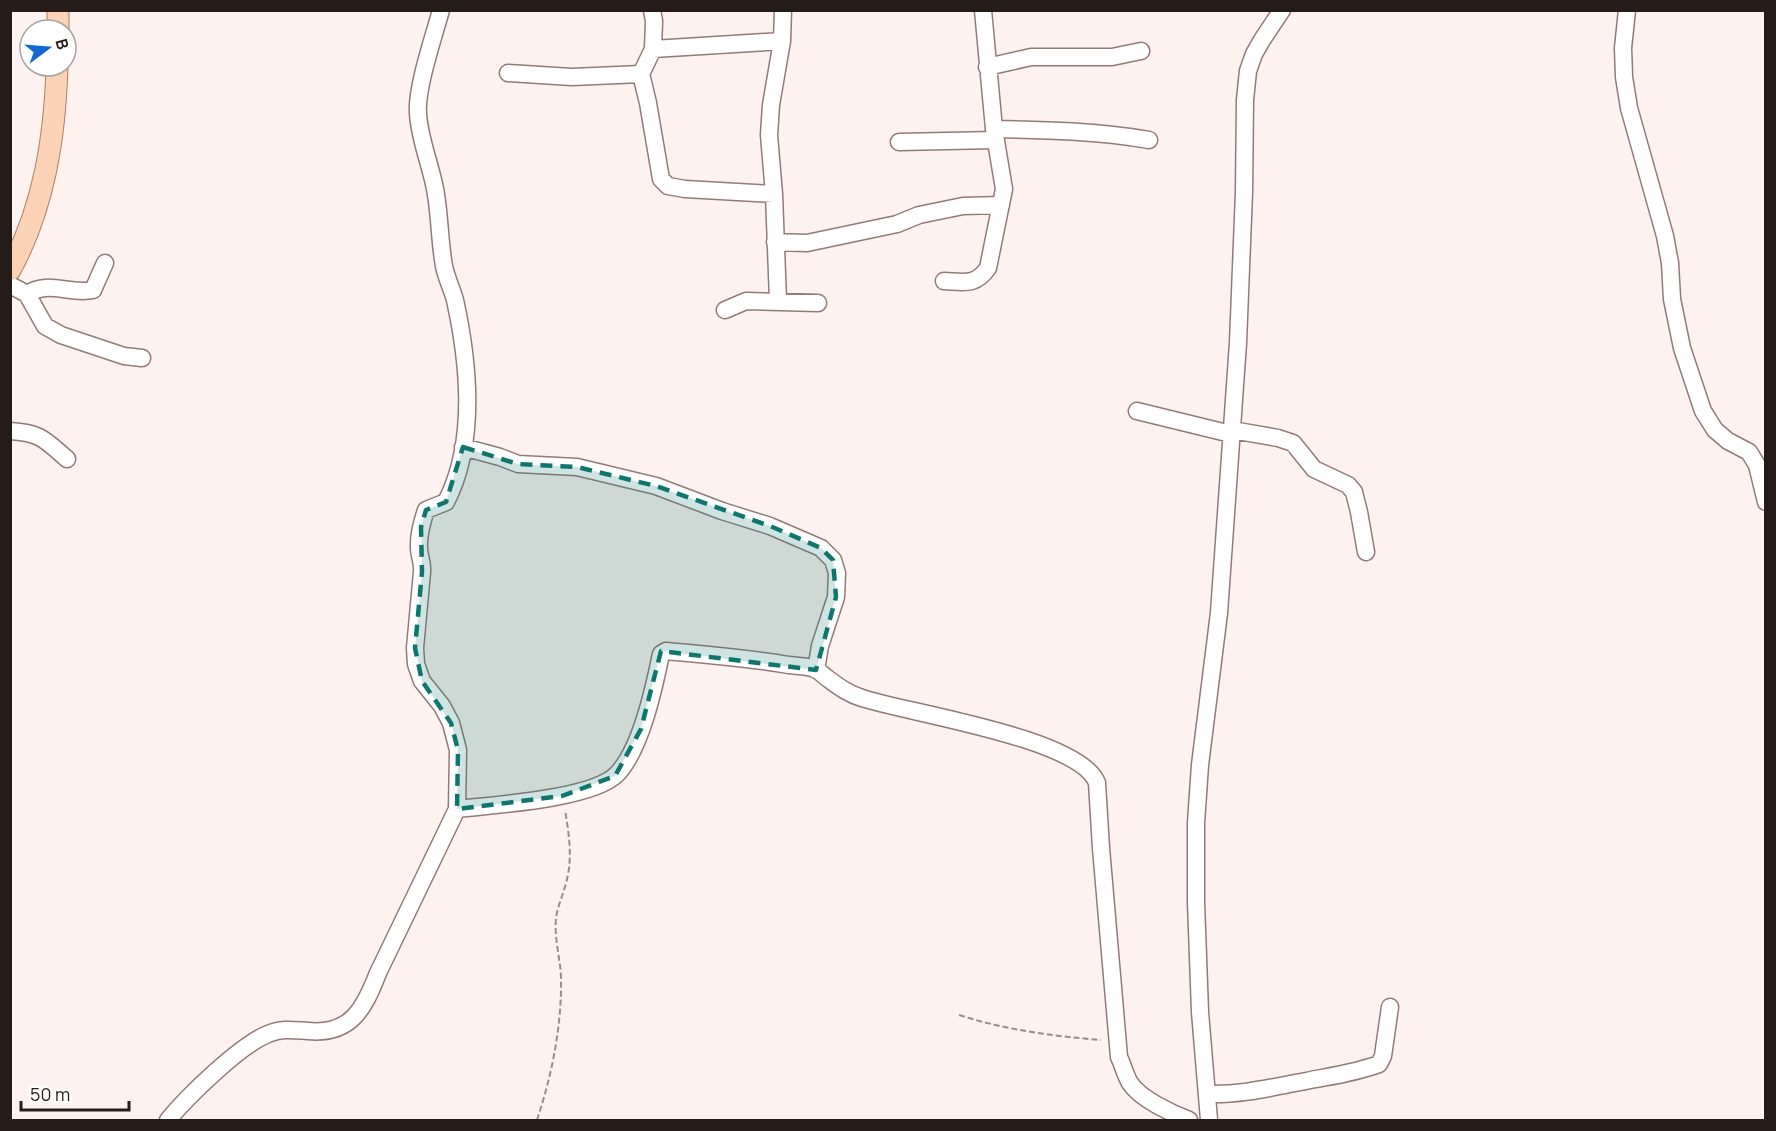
<svg xmlns="http://www.w3.org/2000/svg" width="1776" height="1131" viewBox="0 0 1776 1131" font-family="Manrope,sans-serif">
  <style>
    .lines { fill: none; stroke-linecap: round; stroke-linejoin: round }
    .minor-casing { stroke: #937a77; stroke-width: 19 }
    .major-casing { stroke: #ae7f60; stroke-width: 23 }
    .path { stroke: #988d8c; stroke-width: 2; stroke-dasharray: 6 3; stroke-linecap: butt }
    .minor { stroke: #fff; stroke-width: 16 }
    .major { stroke: #fbd2b6; stroke-width: 21 }
    .marked { fill: #0f766e; fill-opacity: 0.2; stroke: #0f766e; stroke-width: 4.5; stroke-dasharray: 12 8; stroke-linejoin: round }
  </style>
  <rect width="100%" height="100%" fill="#fef2f1"/>
  <g class="lines">
    <g class="minor-casing">
      <path id="minor" d="M652,10L654,21L653,49L641,74L648,103L661,179L668,186L685,189L774,194
        M1627,10L1623,48L1624,77L1629,108L1665,236L1670,263L1672,299L1682,348L1703,411L1715,430L1728,441L1749,452L1757,465L1766,502
        M653,49L782,41
        M987,67L1031,57H1112L1141,51
        M508,73L572,77L641,74
        M994,129C1046,130 1098,131 1149,140
        M899,142L995,140
        M775,242L807,243L897,224L919,215L963,206L1001,205
        M944,281C965,282 975,286 988,268L1004,189L994,129L983,10
        M10,285L27,294L45,326L61,335L124,356L142,358
        M27,294C48,280 70,295 93,290L105,263
        M778,301L774,194L769,135L771,105L782,41L783,10
        M725,310L746,301L818,303
        M1137,411L1231,434
        M1232,430L1278,438L1293,443L1314,469L1348,485L1354,492L1359,512L1366,552
        M10,431C41,433 44,439 67,459
        M463,447L500,457L518,464L577,467L656,486L722,511L770,526L821,548L833,560L837,573L836,597L820,646L816,670
        M457,809C493,805 593,799 617,774C641,749 654,688 661,654L666,651C707,655 748,658 789,665C797,666 808,666 816,669C819,671 823,675 827,678C838,686 848,694 862,698C907,713 1081,738 1097,783L1101,848L1119,1057C1123,1065 1125,1075 1130,1083C1140,1099 1173,1114 1189,1120
        M1208,1094C1242,1095 1273,1087 1306,1081C1331,1076 1355,1073 1379,1064L1383,1056L1390,1007
        M168,1120C187,1097 240,1045 268,1034C282,1028 293,1030 308,1031C351,1035 364,1009 378,973L457,809L458,750L451,723L442,706L422,681L416,664L415,648L422,572C423,563 419,556 419,548C418,535 422,522 426,510L446,502C477,442 469,364 455,300C452,289 446,277 444,266C439,239 440,210 434,184C429,161 419,136 418,113C416,88 434,36 441,10
        M1209,1120L1200,1012L1196,902V823L1200,765L1219,613L1238,343L1244,192L1245,100L1248,71L1254,54L1262,40L1282,10"/>
    </g>
    <g class="major-casing">
      <path id="major" d="M58,10V30
        M10,270C44,208 55,137 57,66"/>
    </g>
    <path class="path" d="M959,1015C1006,1030 1052,1036 1101,1040
      M537,1120C552,1075 562,1025 561,977C560,957 554,937 556,918C558,905 563,895 566,883C573,859 569,834 565,810"/>
    <use href="#minor" class="minor"/>
    <use href="#major" class="major"/>
  </g>
  <path class="marked" d="M463,447L518,464L577,467L656,486L770,526L821,548L833,560L836,597L816,670L661,651L641,729L615,776L562,796L457,809L458,750L451,723L422,681L415,648L422,572L421,527L426,510L446,502Z"/>
  <rect width="1776" height="1131" fill="none" stroke="#251c1a" stroke-width="24"/>
  <g transform="translate(48 48) rotate(74)"><circle r="28" fill="#ffffff" stroke="#a8a4a3" stroke-width="1.5"/>
  <path d="M0-4.5L10 22L0 15L-10 22Z" fill="#1368d2"/>
  <text y="-9" font-size="16" font-weight="bold" text-anchor="middle" fill="#251c1a">B</text>
  </g>
  <path d="M21 1101v9h108v-9" fill="none" stroke="#251c1a" stroke-width="3"/>
  <text x="30" y="1101" font-size="18" fill="#251c1a" stroke="#ffffff" stroke-width="4.5" paint-order="stroke">50 m</text>
</svg>
